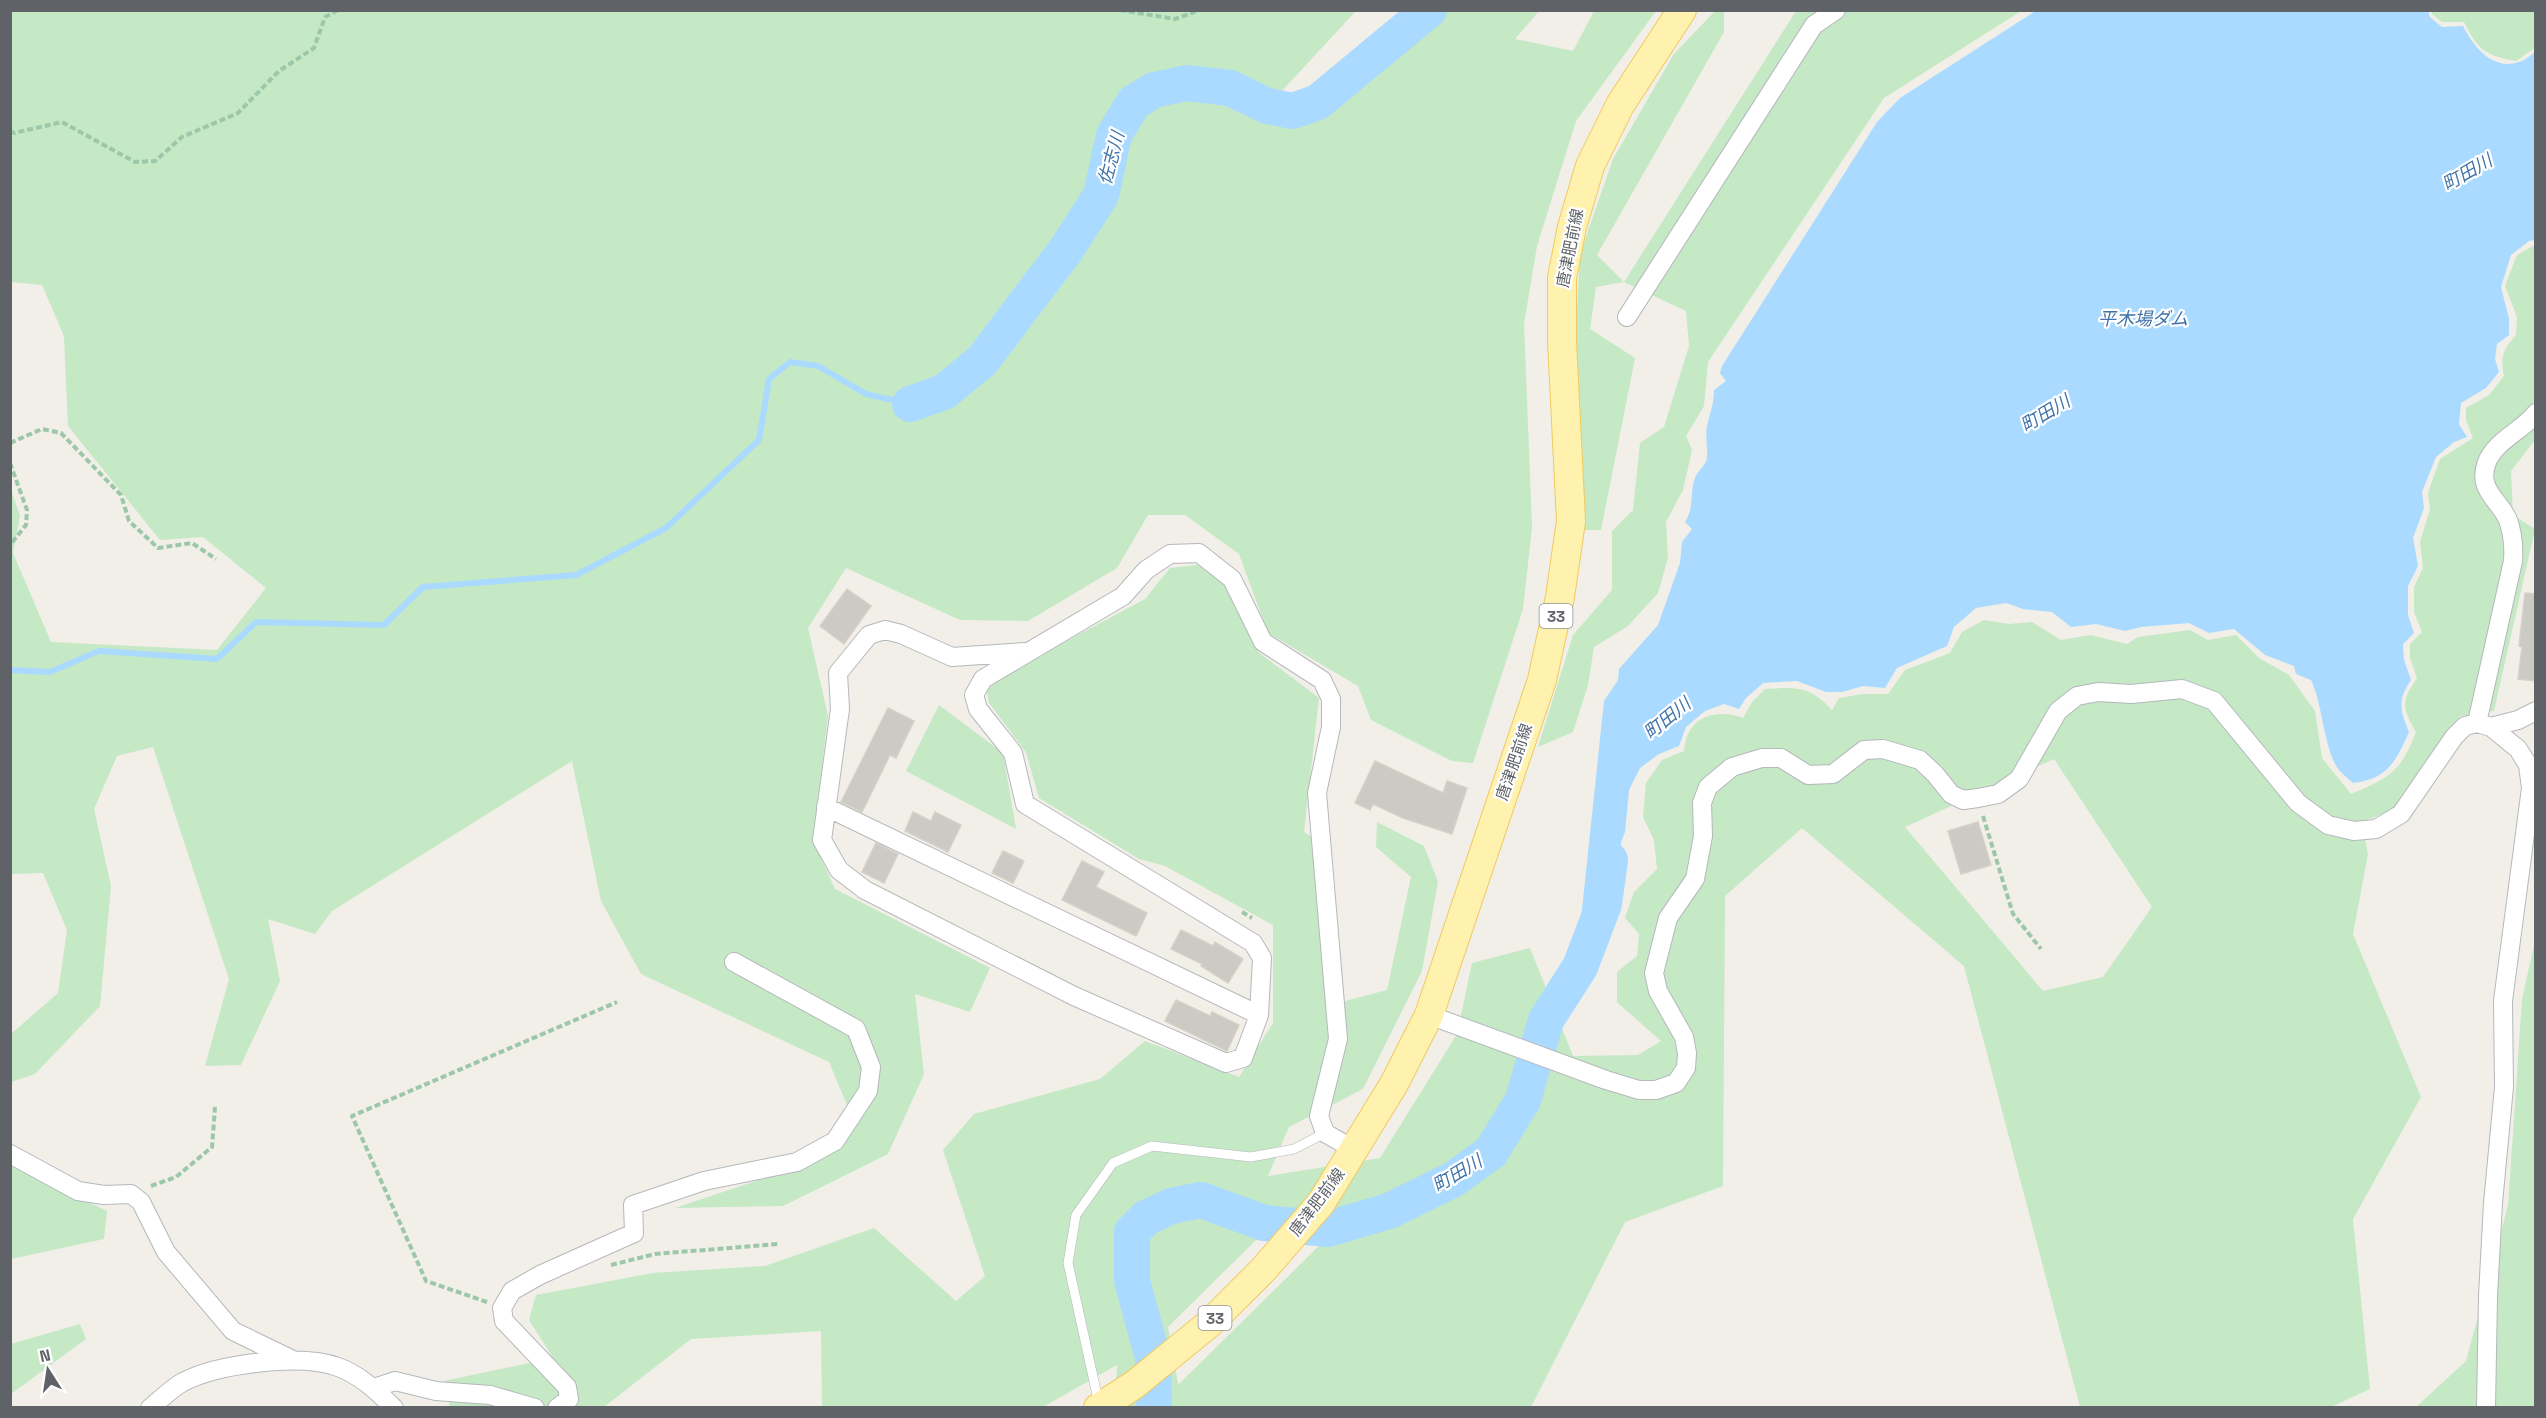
<svg xmlns="http://www.w3.org/2000/svg" width="2546" height="1418" viewBox="0 0 2546 1418" font-family="'Space Grotesk','Noto Sans JP',sans-serif">
  <style>
    .green { fill: #c5e8c5; fill-rule: evenodd }
    .water { fill: #aadaff }
    .lines { fill: none; stroke-linecap: round; stroke-linejoin: round }
    .stream { stroke: #aadaff; stroke-width: 6 }
    .river { stroke: #aadaff; stroke-width: 36 }
    .building { fill: #cccac5; stroke: #d6d1c6; stroke-width: 1.5 }
    .service-casing { stroke: #b5b8bc; stroke-width: 10 }
    .minor-casing { stroke: #b5b8bc; stroke-width: 20 }
    .primary-casing { stroke: #f2c960; stroke-width: 30 }
    .path { stroke: #9cc7a9; stroke-width: 4; stroke-dasharray: 6 3; stroke-linecap: butt }
    .service { stroke: #fff; stroke-width: 9 }
    .minor { stroke: #fff; stroke-width: 18 }
    .primary { stroke: #fff2af; stroke-width: 28 }
    .labels { text-anchor: middle; dominant-baseline: central; stroke-width: 4.5; stroke-linejoin: round; paint-order: stroke }
    .shield { fill: #fff; stroke: #8f9295; stroke-width: 1.5 }
    .shield-label { font-size: 15px; font-weight: bold; fill: #5f6368 }
    .street-label { font-size: 16px; fill: #5f6368; stroke: #fff }
    .water-label { font-size: 18px; font-style: italic; fill: #4174aa; stroke: #fff }
  </style>
  <rect width="100%" height="100%" fill="#f1efe8"/>
  <path class="green" d="M10,11H1356L1279,94L1273,110L1294,122L1440,11H1539L1515,39L1573,51L1594,11H1656L1576,121L1537,246L1524,324L1532,527L1523,609L1473,763L1452,761L1371,720L1358,686L1268,633L1239,554L1185,515H1148L1117,568L1028,621L960,620L846,568L808,628L828,716L813,841L835,889L990,968L970,1012L915,994L924,1074L888,1154L783,1206L675,1208L810,1163L847,1105L829,1062L641,974L601,901L572,761L332,911L315,934L268,919L280,981L241,1065L205,1066L229,979L153,747L117,756L94,809L111,886L100,1006L35,1074L11,1082V1034L58,993L67,930L43,873L11,874V490L20,516L13,553L51,642L217,650L266,588L203,537L160,540L68,426L64,336L42,285L11,282Z
    M1715,11H1724V32L1597,255L1624,282L1796,11H2021L1884,98L1708,362L1704,406L1686,436L1692,450L1683,490L1666,522L1668,558L1658,593L1628,626L1594,647L1588,685L1573,732L1538,747L1573,635L1612,590V531L1633,510L1640,443L1664,427L1689,346L1686,311L1624,282L1596,287L1590,329L1635,358L1601,530H1584L1576,329L1580,254L1613,159L1674,54Z
    M2432,11H2535V48L2516,61C2486,56 2477,49 2464,22H2442L2432,14Z
    M2535,245V440L2511,471L2513,515L2535,529L2494,711L2460,716L2397,808L2362,822L2368,854L2353,934L2421,1097L2353,1219L2370,1389L2331,1407H2080L1964,966L1802,828L1725,896L1723,1186L1625,1222L1531,1407H1115L1117,1365L1043,1407H822L821,1331L691,1339L604,1407H450L444,1381L553,1358L529,1320L536,1295L653,1273L765,1266L874,1228L956,1301L985,1276L943,1150L974,1114L1100,1079L1145,1041L1239,1077L1273,1023V925L1165,866L1139,859L1039,798L1026,752L989,703L986,684L1145,599L1170,568L1206,564L1231,590L1258,652L1319,698L1304,832L1317,840L1326,1006L1387,990L1411,877L1376,847L1377,822L1424,846L1438,882L1422,971L1363,1089L1289,1127L1268,1176L1380,1158L1457,1034L1472,963L1530,948L1573,1056L1638,1055L1661,1041L1617,1002V972L1637,956L1639,934L1625,918L1634,892L1657,869L1654,840L1643,817L1646,783L1662,760L1684,751C1685,745 1686,737 1689,732C1700,712 1725,711 1743,718L1752,702L1765,689C1797,687 1810,686 1832,710L1839,698L1863,694H1888L1905,670L1950,653L1962,632L1984,620L2009,624L2032,622L2061,640L2091,635L2127,644L2138,637L2190,630L2208,640L2236,635L2259,658L2289,675L2315,711L2322,758L2351,794C2390,778 2401,771 2416,732C2402,708 2401,701 2417,678L2410,658V644L2422,632L2414,612V587L2423,568L2420,542L2430,509L2428,493L2440,459L2473,438L2466,420V408L2489,395L2504,376C2500,357 2503,349 2516,335L2517,317L2505,286L2517,255ZM2054,759L2152,907L2103,977L2043,991L1905,827ZM1329,1236L1179,1384H1178L1168,1327L1258,1238Z
    M939,705L1003,753L1016,829L906,771Z
    M2535,941V1407L2415,1408L2466,1361L2508,1206L2522,999Z
    M11,1165L107,1211L104,1239L11,1259Z
    M80,1324L86,1339L11,1394V1344Z"/>
  <path class="water" d="M2037,10L2428,11L2430,17L2442,27L2463,26C2473,46 2492,71 2519,62C2524,61 2531,55 2535,52V240L2529,241L2511,255L2501,287L2509,318V335L2497,344L2495,359L2499,372L2486,388L2461,403L2459,424L2467,437L2454,442L2436,457L2422,492L2424,508L2413,538L2418,566L2408,586V615L2414,633L2403,644L2404,660L2411,680C2397,701 2400,709 2409,732C2396,761 2388,779 2353,783C2348,779 2343,774 2339,770C2324,751 2323,705 2311,680L2296,674L2294,666L2265,655L2234,629L2209,633L2189,623L2141,627L2125,631L2096,624L2071,627L2052,612L2023,609L2006,603L1976,608L1954,627L1947,646L1897,668L1885,688L1863,686L1842,692H1826L1797,681L1763,683L1746,698L1739,709L1724,704L1705,711L1686,727L1679,746L1659,754L1640,768L1629,790L1625,832L1621,842V852L1626,862L1625,884L1617,901L1608,910L1589,902L1581,919L1604,701L1618,680L1619,669L1658,625L1680,563L1682,542L1692,529L1685,522C1695,506 1689,496 1695,478C1697,471 1706,466 1707,458C1708,448 1705,437 1707,426C1710,413 1714,404 1714,390L1726,381L1720,373L1722,366L1877,122L1900,98Z"/>
  <g class="lines">
    <path class="stream" d="M10,670L50,672L99,651L217,659L256,622L384,625L423,587L576,575L666,528L759,440L769,379L790,362L818,366L866,394L910,404"/>
    <path class="river" d="M910,404L944,392L982,361L1024,305L1066,250L1101,195L1114,135L1134,102L1154,90L1187,83L1230,88L1267,106L1293,111L1318,102L1429,10
      M1154,1408L1153,1358L1132,1281V1232L1146,1218L1171,1206L1201,1200L1264,1223L1328,1229L1389,1211L1454,1179L1491,1152L1523,1100L1546,1020L1580,967L1604,904L1610,860"/>
  </g>
  <path class="building" d="M847,589L871,606L844,644L820,626Z
    M2525,593L2535,594V681L2518,679L2522,647L2519,646Z
    M888,708L914,721L896,758L890,755L862,812L841,802Z
    M1375,761L1443,793L1447,781L1467,788L1452,834L1403,818L1373,804L1370,810L1355,803Z
    M913,812L931,821L935,812L961,825L948,852L905,831Z
    M1978,822L1991,865L1961,874L1948,831Z
    M876,843L898,854L884,883L862,872Z
    M1003,851L1024,861L1013,883L992,873Z
    M1082,861L1104,872L1096,887L1147,913L1136,936L1062,900Z
    M1181,930L1213,946L1215,942L1243,959L1228,983L1201,966L1202,964L1171,949Z
    M1176,1000L1210,1016L1212,1012L1239,1025L1227,1051L1165,1021Z"/>
  <g class="lines">
    <g class="service-casing">
      <path id="service" d="M1099,1404L1068,1263L1076,1215L1113,1163L1152,1146L1251,1157L1294,1149L1325,1133"/>
    </g>
    <g class="minor-casing">
      <path id="minor" d="M1627,317L1814,25L1836,10
        M1025,652L952,657L901,634L885,630L869,635L838,673L840,709L822,840L839,870L865,890L1074,996L1226,1063L1243,1058L1259,1015L1262,958L1253,943L1025,804L1013,753L978,709L974,695L983,679L1123,596L1146,570L1170,554L1199,553L1232,579L1263,642L1322,680L1331,699V727L1317,793L1338,1039L1319,1116L1325,1133L1355,1150
        M2477,723L2513,561C2514,547 2513,534 2508,520C2500,500 2476,490 2487,462C2496,440 2522,431 2536,413
        M2491,727L2518,720L2536,711
        M826,807L1259,1015
        M1429,1015L1606,1080L1639,1090H1656L1676,1083L1686,1068L1687,1053L1684,1037L1658,991L1654,973L1668,918L1695,879L1703,836L1702,803L1708,787L1732,767L1762,758H1781L1808,775L1833,774L1864,750L1883,749L1920,760L1935,774L1951,794L1963,800L1978,798L1998,794L2019,779L2058,711L2077,696L2098,692L2131,694L2182,689L2214,701L2298,803L2328,825L2354,831L2376,829L2401,814L2454,737L2465,726L2477,723L2491,727L2518,749L2528,765L2531,788L2503,1001L2504,1087L2493,1203L2488,1296L2486,1408
        M10,1154L78,1191L104,1195L131,1194L141,1202L166,1252L233,1331L293,1360
        M374,1388L395,1381L436,1391L490,1395L535,1408
        M150,1408C161,1399 172,1388 183,1382C218,1364 301,1353 338,1367C360,1375 378,1392 394,1408
        M557,1408L569,1399L567,1387L504,1321L502,1308L512,1291L540,1275L634,1233L633,1205L704,1181L797,1162L835,1141L868,1091L871,1067L856,1029L734,962"/>
    </g>
    <g class="primary-casing">
      <path id="primary" d="M1098,1408L1134,1385L1210,1323L1263,1270L1321,1203L1394,1084L1429,1015L1542,680L1560,597L1571,521L1562,341V278L1572,227L1590,166L1620,105L1682,10"/>
    </g>
    <path class="path" d="M1120,10L1175,19L1200,10
      M10,131L14,133L62,122L135,162L155,161L182,137L238,113L279,71L314,48L325,17L338,10
      M10,443L42,429L61,433L121,495L129,521L158,548L192,543L216,559
      M10,463L27,510L26,525L10,545
      M1983,816L2013,914L2041,949
      M1242,912L1252,918
      M151,1186L176,1177L212,1147L215,1107
      M611,1265L655,1254L778,1244
      M487,1302L426,1281L352,1116L617,1002"/>
    <use href="#service" class="service"/>
    <use href="#minor" class="minor"/>
    <use href="#primary" class="primary"/>
  </g>
  <g class="labels">
    <g class="shield">
      <rect x="1539.5" y="604" width="33" height="24" rx="4.5"/>
      <rect x="1198.5" y="1306" width="33" height="24" rx="4.5"/>
    </g>
    <g class="shield-label">
      <text x="1556" y="616">33</text>
      <text x="1215" y="1318">33</text>
    </g>
    <g class="street-label">
      <text transform="translate(1570 248) rotate(-79)">唐津肥前線</text>
      <text transform="translate(1514 762) rotate(-71)">唐津肥前線</text>
      <text transform="translate(1317 1202) rotate(-53)">唐津肥前線</text>
    </g>
    <g class="water-label">
      <text transform="translate(1111 158) rotate(-75)">佐志川</text>
      <text transform="translate(2467 172) rotate(-30)">町田川</text>
      <text x="2143" y="318">平木場ダム</text>
      <text transform="translate(2045 413) rotate(-31)">町田川</text>
      <text transform="translate(1667 718) rotate(-39)">町田川</text>
      <text transform="translate(1457 1173) rotate(-31)">町田川</text>
    </g>
  </g>
  <rect width="2546" height="1418" fill="none" stroke="#5f6368" stroke-width="24"/>
  <g transform="translate(48 1370) rotate(348)" stroke="#ffffff" stroke-width="4.5" paint-order="stroke">
  <path d="M0-4.5L10 22L0 15L-10 22Z" fill="#5f6368"/>
  <text y="-9" font-size="16" font-weight="bold" text-anchor="middle" fill="#5f6368">N</text>
  </g>
</svg>
